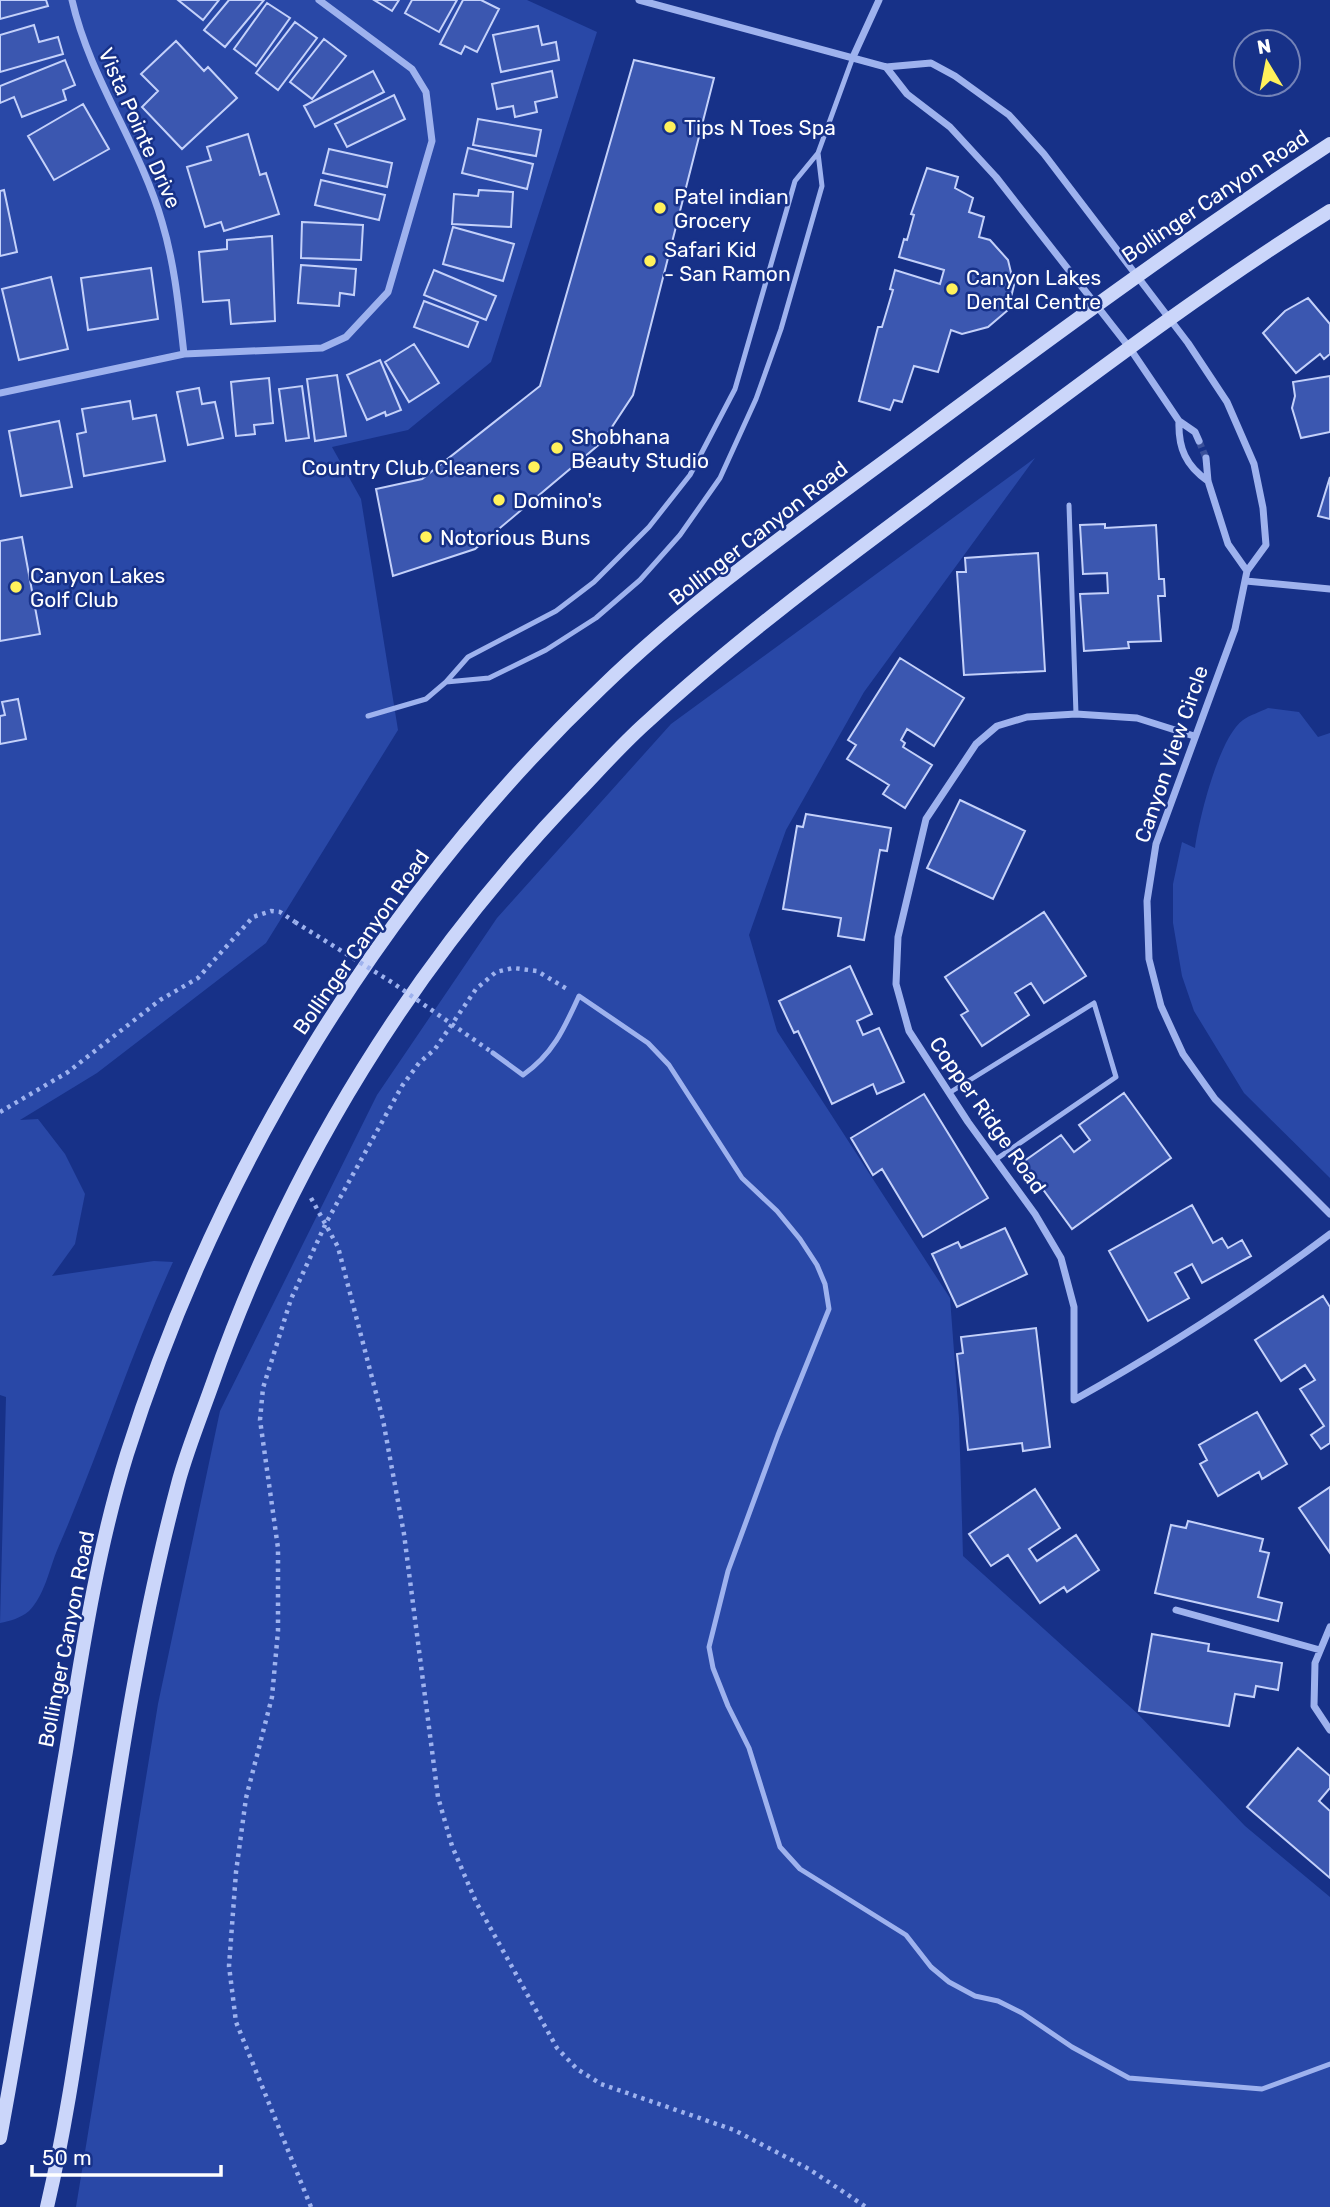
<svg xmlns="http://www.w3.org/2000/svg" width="1330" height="2207" viewBox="0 0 1330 2207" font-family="Rubik,sans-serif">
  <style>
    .green { fill: #2948a7 }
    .building { fill: #3b57b0; stroke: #c4d1fa; stroke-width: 2 }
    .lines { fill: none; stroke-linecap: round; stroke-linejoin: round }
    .minor-tunnel { stroke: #3a509a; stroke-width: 7; stroke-dasharray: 7 3.5; stroke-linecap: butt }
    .path { stroke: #9eb2ee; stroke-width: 4.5; stroke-dasharray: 3.5 5; stroke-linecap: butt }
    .service { stroke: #9eb2ee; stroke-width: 5 }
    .minor { stroke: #9eb2ee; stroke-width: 7 }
    .secondary { stroke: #cbd6fa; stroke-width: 14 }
    .path-bridge { stroke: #9eb2ee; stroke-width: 4.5; stroke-dasharray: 3.5 5; stroke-linecap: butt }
    .poi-dot { fill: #fff15b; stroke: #173188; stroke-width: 2.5 }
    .labels { text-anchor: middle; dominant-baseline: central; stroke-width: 5; stroke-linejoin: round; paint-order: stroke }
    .poi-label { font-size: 21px; fill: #fff; stroke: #173188; text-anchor: start }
    .street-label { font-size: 21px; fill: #fff; stroke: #173188 }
  </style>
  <rect width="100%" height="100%" fill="#173188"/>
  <path class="green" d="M0,0H527L597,32L491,362L408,430L332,447L361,499L398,730L266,943L97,1073L20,1120L38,1119L65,1154L85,1194L75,1244L52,1276L154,1261L173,1262C130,1355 99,1454 58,1548C49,1569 45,1595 29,1611C21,1618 10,1621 0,1623L6,1397L0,1395Z
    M1035,458L864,692L786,830L749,935L777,1031L950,1298L959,1418L963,1556L1138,1714L1245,1826L1330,1897V2207H76L158,1704L220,1411L377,1095L497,918L671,724Z
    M1268,708L1299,712L1318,737L1330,733V1178L1244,1093L1194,1011L1182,976L1173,923V884L1182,842L1195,848C1199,819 1219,737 1243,720C1250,715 1260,712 1268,708Z"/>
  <path class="building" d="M0,0H46L48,6L0,19Z
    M178,0H219L203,20Z
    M229,0H264L225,47L204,30Z
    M374,0H399L392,11Z
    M412,0H457L439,32L405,13Z
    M463,0H481L499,9L477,52L465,46L461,54L440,44Z
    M267,3L290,18L256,66L234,49Z
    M295,22L317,38L278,90L256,73Z
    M34,25L39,42L58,37L63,54L0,72V35Z
    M538,26L542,45L556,42L559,60L501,72L493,35Z
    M324,39L346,56L312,99L290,82Z
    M176,41L204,71L208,67L237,98L182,149L142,107L158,91L141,74Z
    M65,60L75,85L63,90L66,100L22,117L14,97L0,103V86Z
    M634,60L714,78L633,395L602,442L475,549L393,576L376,489L422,479L540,386Z
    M373,71L384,92L315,127L304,106Z
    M552,71L557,97L535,102L537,112L515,117L513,106L497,109L492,84Z
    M394,95L405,119L347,147L335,124Z
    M83,104L109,149L54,180L28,136Z
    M478,119L541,130L536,156L473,145Z
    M248,134L260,175L266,173L279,214L224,231L221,222L205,227L187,167L211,160L207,147Z
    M468,148L533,164L527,189L462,173Z
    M329,149L392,163L387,187L323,173Z
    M927,168L958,177L955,188L973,198L969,212L984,217L979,237L990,240L1008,260L1014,285L1008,310L988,327L962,334L951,330L938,372L914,366L902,402L894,400L890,410L859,401L878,327H882L893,290L890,289L895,270L940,284L944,270L899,257L904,239L907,240L914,215L911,214Z
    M321,180L385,195L379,220L315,205Z
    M4,190L17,252L0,256V191Z
    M479,190L513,192L511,227L452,224L454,194L478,196Z
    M302,222L363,225L361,260L301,258Z
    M453,227L514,244L503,281L443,264Z
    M272,236L275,321L231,324L229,300L203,302L199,252L227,249V240Z
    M301,265L356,269L354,295L340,293L339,306L298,303Z
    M151,268L158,319L88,330L81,278Z
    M434,270L496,296L486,320L424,295Z
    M51,277L68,349L19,360L2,289Z
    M1308,298L1330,324V354L1324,359L1320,354L1296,373L1263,333L1285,311Z
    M424,301L478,322L468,347L414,327Z
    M414,344L439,383L409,402L385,362Z
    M380,360L401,410L386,416L385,412L367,420L347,375Z
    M337,375L346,436L315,441L307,379Z
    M1330,376V432L1301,438L1292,408L1295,396L1293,382Z
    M269,378L273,423L254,425L255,434L236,436L231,382Z
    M302,386L309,438L286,441L279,389Z
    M199,388L202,404L215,402L223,438L188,445L177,392Z
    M130,401L133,419L156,415L165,461L84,476L77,434L86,432L82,409Z
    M59,421L72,487L21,496L9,431Z
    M1330,477V519L1318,516Z
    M1105,524V528L1156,525L1159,579H1164L1165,596H1158L1161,641L1128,642L1129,648L1084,651L1080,594L1108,593L1107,573L1083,574L1080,525Z
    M22,537L40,634L0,641V541Z
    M1038,553L1045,671L964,675L957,572H966L965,558Z
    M900,658L964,698L934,746L907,729L901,740L905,743L903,747L932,765L905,808L883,794L889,785L847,759L856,745L848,740Z
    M18,699L26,739L0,744V716L5,715L2,702Z
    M960,800L1025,831L993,899L927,868Z
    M806,814L891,828L887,851L880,850L864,940L838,936L841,918L783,909L797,826L803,827Z
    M1044,912L1086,976L1044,1003L1031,983L1015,993L1029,1015L982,1046L961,1015L968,1011L945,977Z
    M850,966L872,1014L857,1021L863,1035L879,1028L904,1082L877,1094L873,1084L832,1104L798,1031L794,1033L779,1001Z
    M1124,1093L1171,1158L1072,1229L1023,1162L1061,1135L1074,1152L1090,1140L1079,1125Z
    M924,1094L988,1198L923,1237L882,1169L873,1175L851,1138Z
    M1192,1205L1213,1243L1222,1238L1228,1248L1242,1240L1251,1256L1202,1283L1192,1264L1175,1273L1189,1298L1148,1321L1109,1251Z
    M1005,1228L1027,1274L957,1307L932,1254L958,1242L961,1248Z
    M1323,1296L1330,1307V1443L1321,1449L1311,1435L1324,1426L1300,1389L1315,1380L1305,1365L1281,1381L1255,1340Z
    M1036,1328L1050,1447L1023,1451L1022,1443L968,1450L957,1354L963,1353L961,1337Z
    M1257,1412L1287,1464L1262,1479L1259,1472L1218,1496L1200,1464L1207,1460L1199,1445Z
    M1330,1487V1553L1299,1508Z
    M1035,1489L1060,1528L1029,1549L1037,1561L1076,1535L1099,1570L1067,1592L1064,1587L1040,1603L1008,1555L991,1566L969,1534Z
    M1188,1521L1263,1539L1260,1551L1269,1553L1258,1597L1282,1603L1278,1621L1155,1593L1171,1525L1186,1528Z
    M1152,1634L1209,1644L1208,1651L1282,1663L1278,1690L1256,1686L1254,1697L1235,1694L1229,1726L1139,1711Z
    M1298,1748L1330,1776V1788L1319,1801L1330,1811V1878L1247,1807Z"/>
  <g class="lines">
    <path class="minor-tunnel" d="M1199,441L1206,458"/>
    <path class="path" d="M0,1112L68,1072L160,1000L198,978L253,917L271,911L280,912L295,922
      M311,1198L338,1247L383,1420L404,1534L438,1797L452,1846L476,1902L557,2048L577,2069L601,2084L734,2130L809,2169L866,2207
      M311,2207L236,2022L229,1966L236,1872L246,1798L272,1697L278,1631V1548L260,1420L263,1388L291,1299L326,1223L402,1086L419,1063L435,1049L476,989L496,972L513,968L537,971L567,989"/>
    <path class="service" d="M818,153L822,186L781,329L756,399L720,478L680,535L640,580L596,618L546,650L489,678L446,682L468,657L556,611L594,582L649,527L690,475L735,389L795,181L818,153L853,57
      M1069,505L1076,714
      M368,716L426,699L446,682
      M493,1053L523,1075C553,1054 564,1029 579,996L648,1043L669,1065L742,1178L777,1211L800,1239L817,1265L825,1284L829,1309L778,1435L728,1571L709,1647L713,1668L728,1706L749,1748L780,1847L800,1869L906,1935L931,1967L949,1982L975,1996L998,2001L1022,2013L1072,2047L1129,2078L1262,2089L1330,2064
      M949,1093L1094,1003L1116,1077L995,1160"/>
    <path class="minor" d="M72,0C90,79 140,145 162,222C175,265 179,310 184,354
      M639,0L886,67L931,63L955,76L1009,115L1044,154L1188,343L1227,402L1254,464L1263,508L1266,545L1247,571L1235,629L1156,844L1147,901L1149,959L1161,1006L1183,1054L1215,1099L1330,1214
      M853,57L879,0
      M886,67L907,94L950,127L996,177L1129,347L1179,421L1195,432L1199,441
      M0,393L184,354L322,348L346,337L388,292L432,141L426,92L412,69L319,0
      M1179,421C1178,448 1186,466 1208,481
      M1206,458L1208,481L1228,544L1247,571
      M1246,581L1330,589
      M1194,736L1137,718L1076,714L1027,717L997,726L976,744L926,819L898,937L896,984L909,1031L968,1122L1035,1214L1061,1258L1074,1307V1400C1163,1350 1248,1296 1330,1234
      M1176,1610L1320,1650
      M1330,1627L1315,1663L1314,1706L1330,1730"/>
    <path class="secondary" d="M0,2138C24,2009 44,1880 66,1751C82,1652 97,1551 127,1454C218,1166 382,897 601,688C700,592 817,512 928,429C1060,331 1192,234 1330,144
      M47,2207C68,2118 80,2026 94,1935C117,1782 139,1629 179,1480C188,1448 201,1416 212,1385C289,1164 415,961 578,792C601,768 623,743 648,721C747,630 855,552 962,472C1083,382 1202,291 1330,211"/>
    <path class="path-bridge" d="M295,922L393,983L493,1053"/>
  </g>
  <g class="poi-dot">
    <circle cx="670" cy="127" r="7"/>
    <circle cx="660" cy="208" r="7"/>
    <circle cx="650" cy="261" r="7"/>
    <circle cx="952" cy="289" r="7"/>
    <circle cx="557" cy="448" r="7"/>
    <circle cx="534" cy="467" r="7"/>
    <circle cx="499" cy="500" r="7"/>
    <circle cx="426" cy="537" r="7"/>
    <circle cx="16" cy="587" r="7"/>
  </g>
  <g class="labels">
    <g class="poi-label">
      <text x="684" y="127">Tips N Toes Spa</text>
      <text x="674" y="196">Patel indian<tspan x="674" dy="24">Grocery</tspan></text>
      <text x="664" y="249">Safari Kid<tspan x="664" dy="24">- San Ramon</tspan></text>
      <text x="966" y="277">Canyon Lakes<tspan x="966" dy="24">Dental Centre</tspan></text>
      <text x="571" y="436">Shobhana<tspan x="571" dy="24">Beauty Studio</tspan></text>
      <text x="520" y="467" text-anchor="end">Country Club Cleaners</text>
      <text x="513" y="500">Domino's</text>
      <text x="440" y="537">Notorious Buns</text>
      <text x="30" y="575">Canyon Lakes<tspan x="30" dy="24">Golf Club</tspan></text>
    </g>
    <g class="street-label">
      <text transform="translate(140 128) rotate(66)">Vista Pointe Drive</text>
      <text transform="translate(1215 196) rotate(-34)">Bollinger Canyon Road</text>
      <text transform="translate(758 533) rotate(-38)">Bollinger Canyon Road</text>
      <text transform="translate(1171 754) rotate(-71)">Canyon View Circle</text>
      <text transform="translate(361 942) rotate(-55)">Bollinger Canyon Road</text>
      <text transform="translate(988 1115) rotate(55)">Copper Ridge Road</text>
      <text transform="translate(66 1639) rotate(-79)">Bollinger Canyon Road</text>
    </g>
  </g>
  <g transform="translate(1267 63) rotate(350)"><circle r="33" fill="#173188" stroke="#7483b8" stroke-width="2"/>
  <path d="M0-5L12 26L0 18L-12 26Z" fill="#fff15b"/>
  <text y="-10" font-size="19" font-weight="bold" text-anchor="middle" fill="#ffffff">N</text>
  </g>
  <path d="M32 2165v10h189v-10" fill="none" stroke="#ffffff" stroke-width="3.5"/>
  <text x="42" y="2165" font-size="21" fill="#ffffff" stroke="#173188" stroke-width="5" paint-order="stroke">50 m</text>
</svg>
